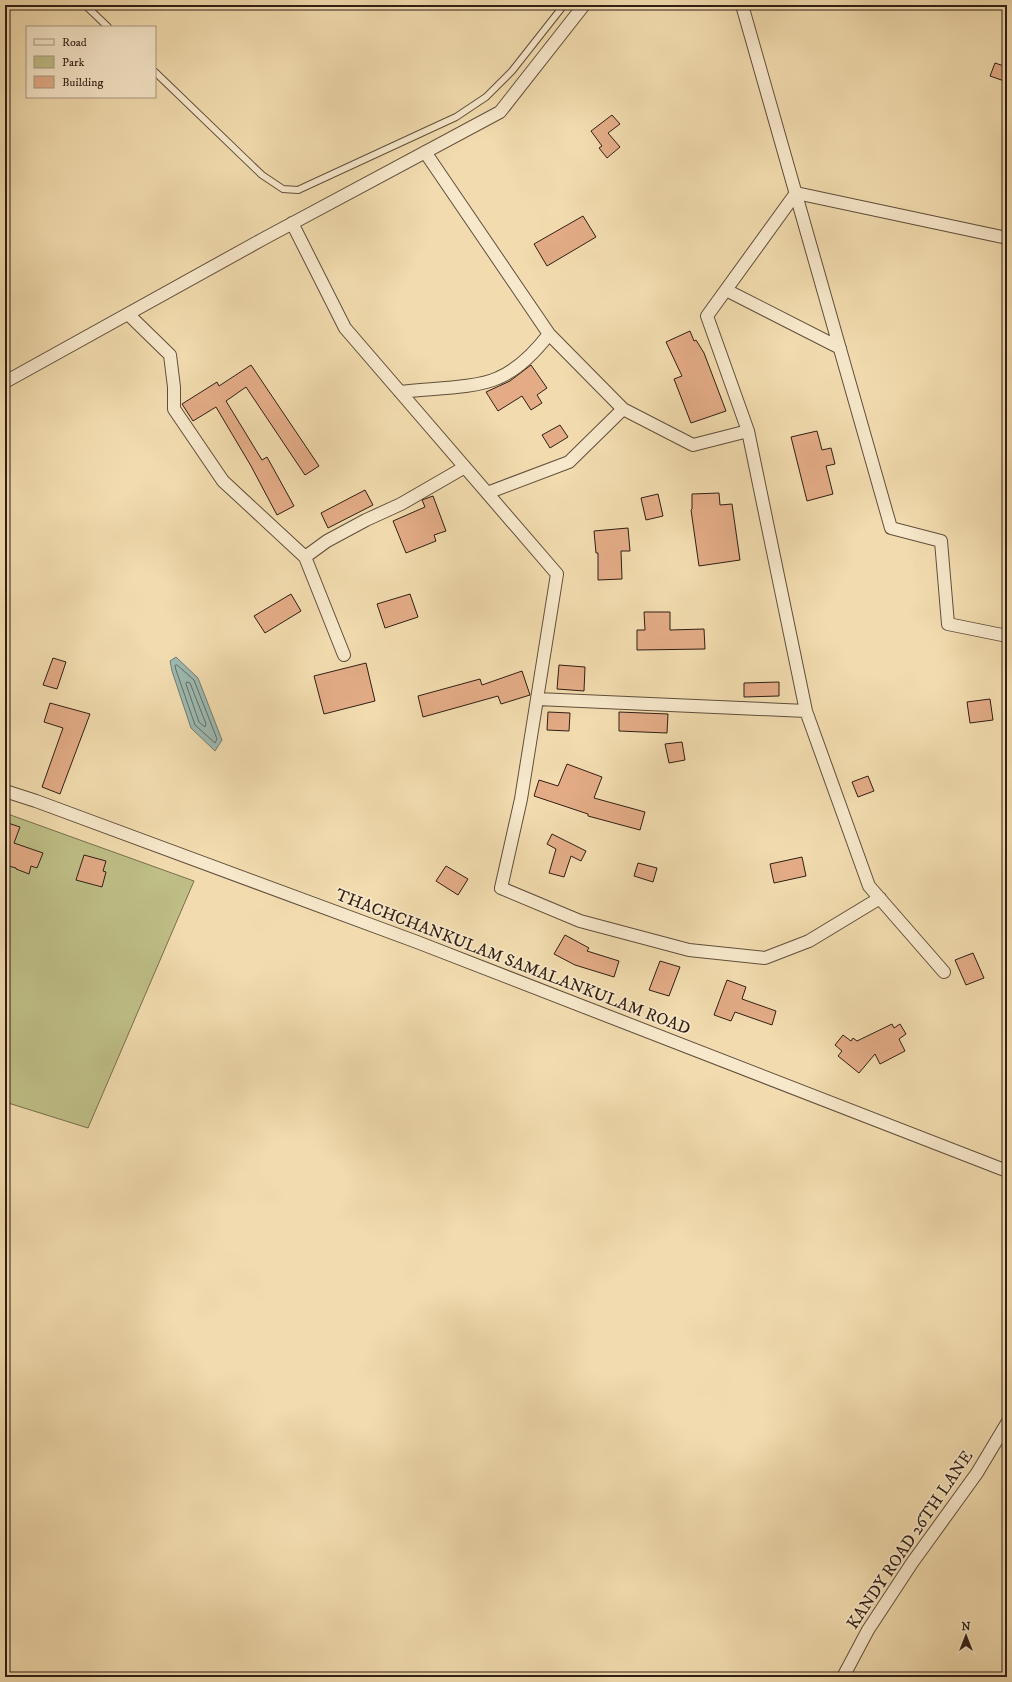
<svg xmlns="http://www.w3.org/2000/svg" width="1012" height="1682" viewBox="0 0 1012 1682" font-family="'IM FELL DW Pica',serif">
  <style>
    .green { fill: #bfbf87; stroke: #786e4e }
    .water { fill: #9cbab2; stroke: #717c73 }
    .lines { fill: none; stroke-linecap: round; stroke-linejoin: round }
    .shore { stroke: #666c63; stroke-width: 1 }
    .building { fill: #e3ac87; stroke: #301e14 }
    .service-casing { stroke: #604e3b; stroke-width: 8 }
    .minor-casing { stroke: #604e3b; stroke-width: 14 }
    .service { stroke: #f7e8cb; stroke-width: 6 }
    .minor { stroke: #f7e8cb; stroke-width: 12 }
    .labels { text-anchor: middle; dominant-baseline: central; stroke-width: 3.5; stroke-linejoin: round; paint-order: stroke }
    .street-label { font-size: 17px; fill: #301e14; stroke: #f7e8cb }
  </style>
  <rect width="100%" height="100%" fill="#f2dcaf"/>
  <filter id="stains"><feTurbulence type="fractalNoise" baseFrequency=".005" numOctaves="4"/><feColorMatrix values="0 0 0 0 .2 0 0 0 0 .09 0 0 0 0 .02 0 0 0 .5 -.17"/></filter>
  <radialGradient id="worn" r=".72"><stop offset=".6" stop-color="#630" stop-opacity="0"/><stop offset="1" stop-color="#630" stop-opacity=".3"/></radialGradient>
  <path class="green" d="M5,813L194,881L88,1128L5,1102Z"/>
  <path class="water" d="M176,657L198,678L222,740L215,751L191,728L172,671L170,661Z"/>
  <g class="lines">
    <path class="shore" d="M177,665L194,680L217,739L215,743L195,725L176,670L175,666Z
      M187,682L190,683L206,724L205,727L199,722L186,684Z"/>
  </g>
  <path class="building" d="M995,63L1007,67V82L990,76Z
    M612,115L620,124L608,133L620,147L607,158L599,148L602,146L591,131Z
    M583,216L596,237L547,266L534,244Z
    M690,331L694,341L696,340L704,353L726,411L691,423L674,379L682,376L666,342Z
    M251,365L319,466L305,475L246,387L226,401L262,460L267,457L294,506L277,515L251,466L216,407L193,421L182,404L217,382L219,386Z
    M531,365L547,388L537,395L542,403L531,410L522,396L498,411L486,392L510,381Z
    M560,425L568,437L550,448L542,435Z
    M817,431L822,450L831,448L835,464L826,466L833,494L807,501L791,437Z
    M365,490L373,505L328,528L321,513Z
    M719,493L720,505L732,504L740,560L699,566L691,510L692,509V494Z
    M658,494L663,516L646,520L641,498Z
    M433,496L446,531L434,535L436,541L406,553L393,521L425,507L422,500Z
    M628,528L630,551H621L622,579L598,580V553H596L594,531Z
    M291,594L301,611L265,633L254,616Z
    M410,594L418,617L385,628L377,604Z
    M644,612H670V630L704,629L705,649L637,650V630H645Z
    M53,658L66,662L57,689L43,685Z
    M366,663L375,701L324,714L314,676Z
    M559,665L585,667L584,691L557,689Z
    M522,671L530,695L501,704L498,696L423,717L418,696L480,679L482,685Z
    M779,682V696L744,697V683Z
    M990,699L993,720L970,723L967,702Z
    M50,703L90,714L60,794L42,787L63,728L44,722Z
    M548,712L570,713L569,731L547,730Z
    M619,712L668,714L667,733L619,731Z
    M682,742L685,760L669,763L665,744Z
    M567,764L602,777L594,798L645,812L640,830L588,816V814L534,796L539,780L558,786Z
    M868,776L874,791L858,797L852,782Z
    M5,822L20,827L14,843L43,853L37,868L31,866L29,874L16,869V868L5,865Z
    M552,834L586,851L581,861L571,856L564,877L549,873L556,849L547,844Z
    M84,855L106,861L103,871L106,872L102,887L76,880Z
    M802,857L806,876L774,883L770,864Z
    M638,863L657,868L653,882L634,876Z
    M446,866L468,879L458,895L436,881Z
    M565,935L589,948L587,951L619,961L614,977L575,965L554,954Z
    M973,953L984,978L966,985L955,960Z
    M660,961L680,967L669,996L649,990Z
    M727,980L746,987L742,999L776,1011L772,1025L735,1012L731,1021L714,1015Z
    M892,1024L894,1028L900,1024L906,1034L899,1039L905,1051L880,1064L875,1054L859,1073L838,1056L842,1051L835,1045L843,1035L851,1041L853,1038L857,1041Z"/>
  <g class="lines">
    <g class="service-casing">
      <path id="service" d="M85,5L108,27
        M155,72L262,175L283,189L298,190L456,117L486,97L512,71L564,5"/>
    </g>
    <g class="minor-casing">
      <path id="minor" d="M742,5L891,528L941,541L948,624L1007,636
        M425,152L549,334L623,409L693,445L748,431
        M292,223L345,328L557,574L521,799L501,888L580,921L689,950L765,958L809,941L880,898
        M726,290L840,348
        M128,314L170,355L174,387V409L223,481L305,557L344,655
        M5,382L263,239L500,112L584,5
        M400,392C428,388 474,389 498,378C519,369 536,351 549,334
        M487,493L569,462L623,409
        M305,557L327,541L366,520L401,504L465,467
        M537,699L806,711
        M5,791L36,801L417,942L1007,1171
        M944,972L869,886L806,711L748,431L707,316L796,193L1007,238
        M843,1677L868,1630L912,1563L977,1473L1007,1423"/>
    </g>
    <use href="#service" class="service"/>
    <use href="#minor" class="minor"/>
  </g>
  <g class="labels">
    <g class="street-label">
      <text transform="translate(513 962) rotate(21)">THACHCHANKULAM SAMALANKULAM ROAD</text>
      <text transform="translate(910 1540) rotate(-56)">KANDY ROAD 26TH LANE</text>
    </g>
  </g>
  <rect width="1012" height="1682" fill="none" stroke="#f2dcaf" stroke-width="20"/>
  <rect x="6" y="6" width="1000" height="1670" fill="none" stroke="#301e14" stroke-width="2"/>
  <rect x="10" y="10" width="992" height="1662" fill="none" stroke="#301e14"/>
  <rect x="26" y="26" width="130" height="72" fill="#f7e8cb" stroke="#a79782"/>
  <rect x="34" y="39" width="20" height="6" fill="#f7e8cb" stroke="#a79782"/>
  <text x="62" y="46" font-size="12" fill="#301e14">Road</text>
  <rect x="34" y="56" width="20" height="12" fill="#bfbf87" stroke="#a79782"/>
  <text x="62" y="66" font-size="12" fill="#301e14">Park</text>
  <rect x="34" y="76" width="20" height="12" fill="#e3ac87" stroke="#a79782"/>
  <text x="62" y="86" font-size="12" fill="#301e14">Building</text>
  <g transform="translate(966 1636)" stroke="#f7e8cb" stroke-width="3" paint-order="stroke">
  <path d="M0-3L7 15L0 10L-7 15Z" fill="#301e14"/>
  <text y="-6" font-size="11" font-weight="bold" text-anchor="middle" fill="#301e14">N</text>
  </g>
  <rect width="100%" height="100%" filter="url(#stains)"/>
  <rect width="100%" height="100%" fill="url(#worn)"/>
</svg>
